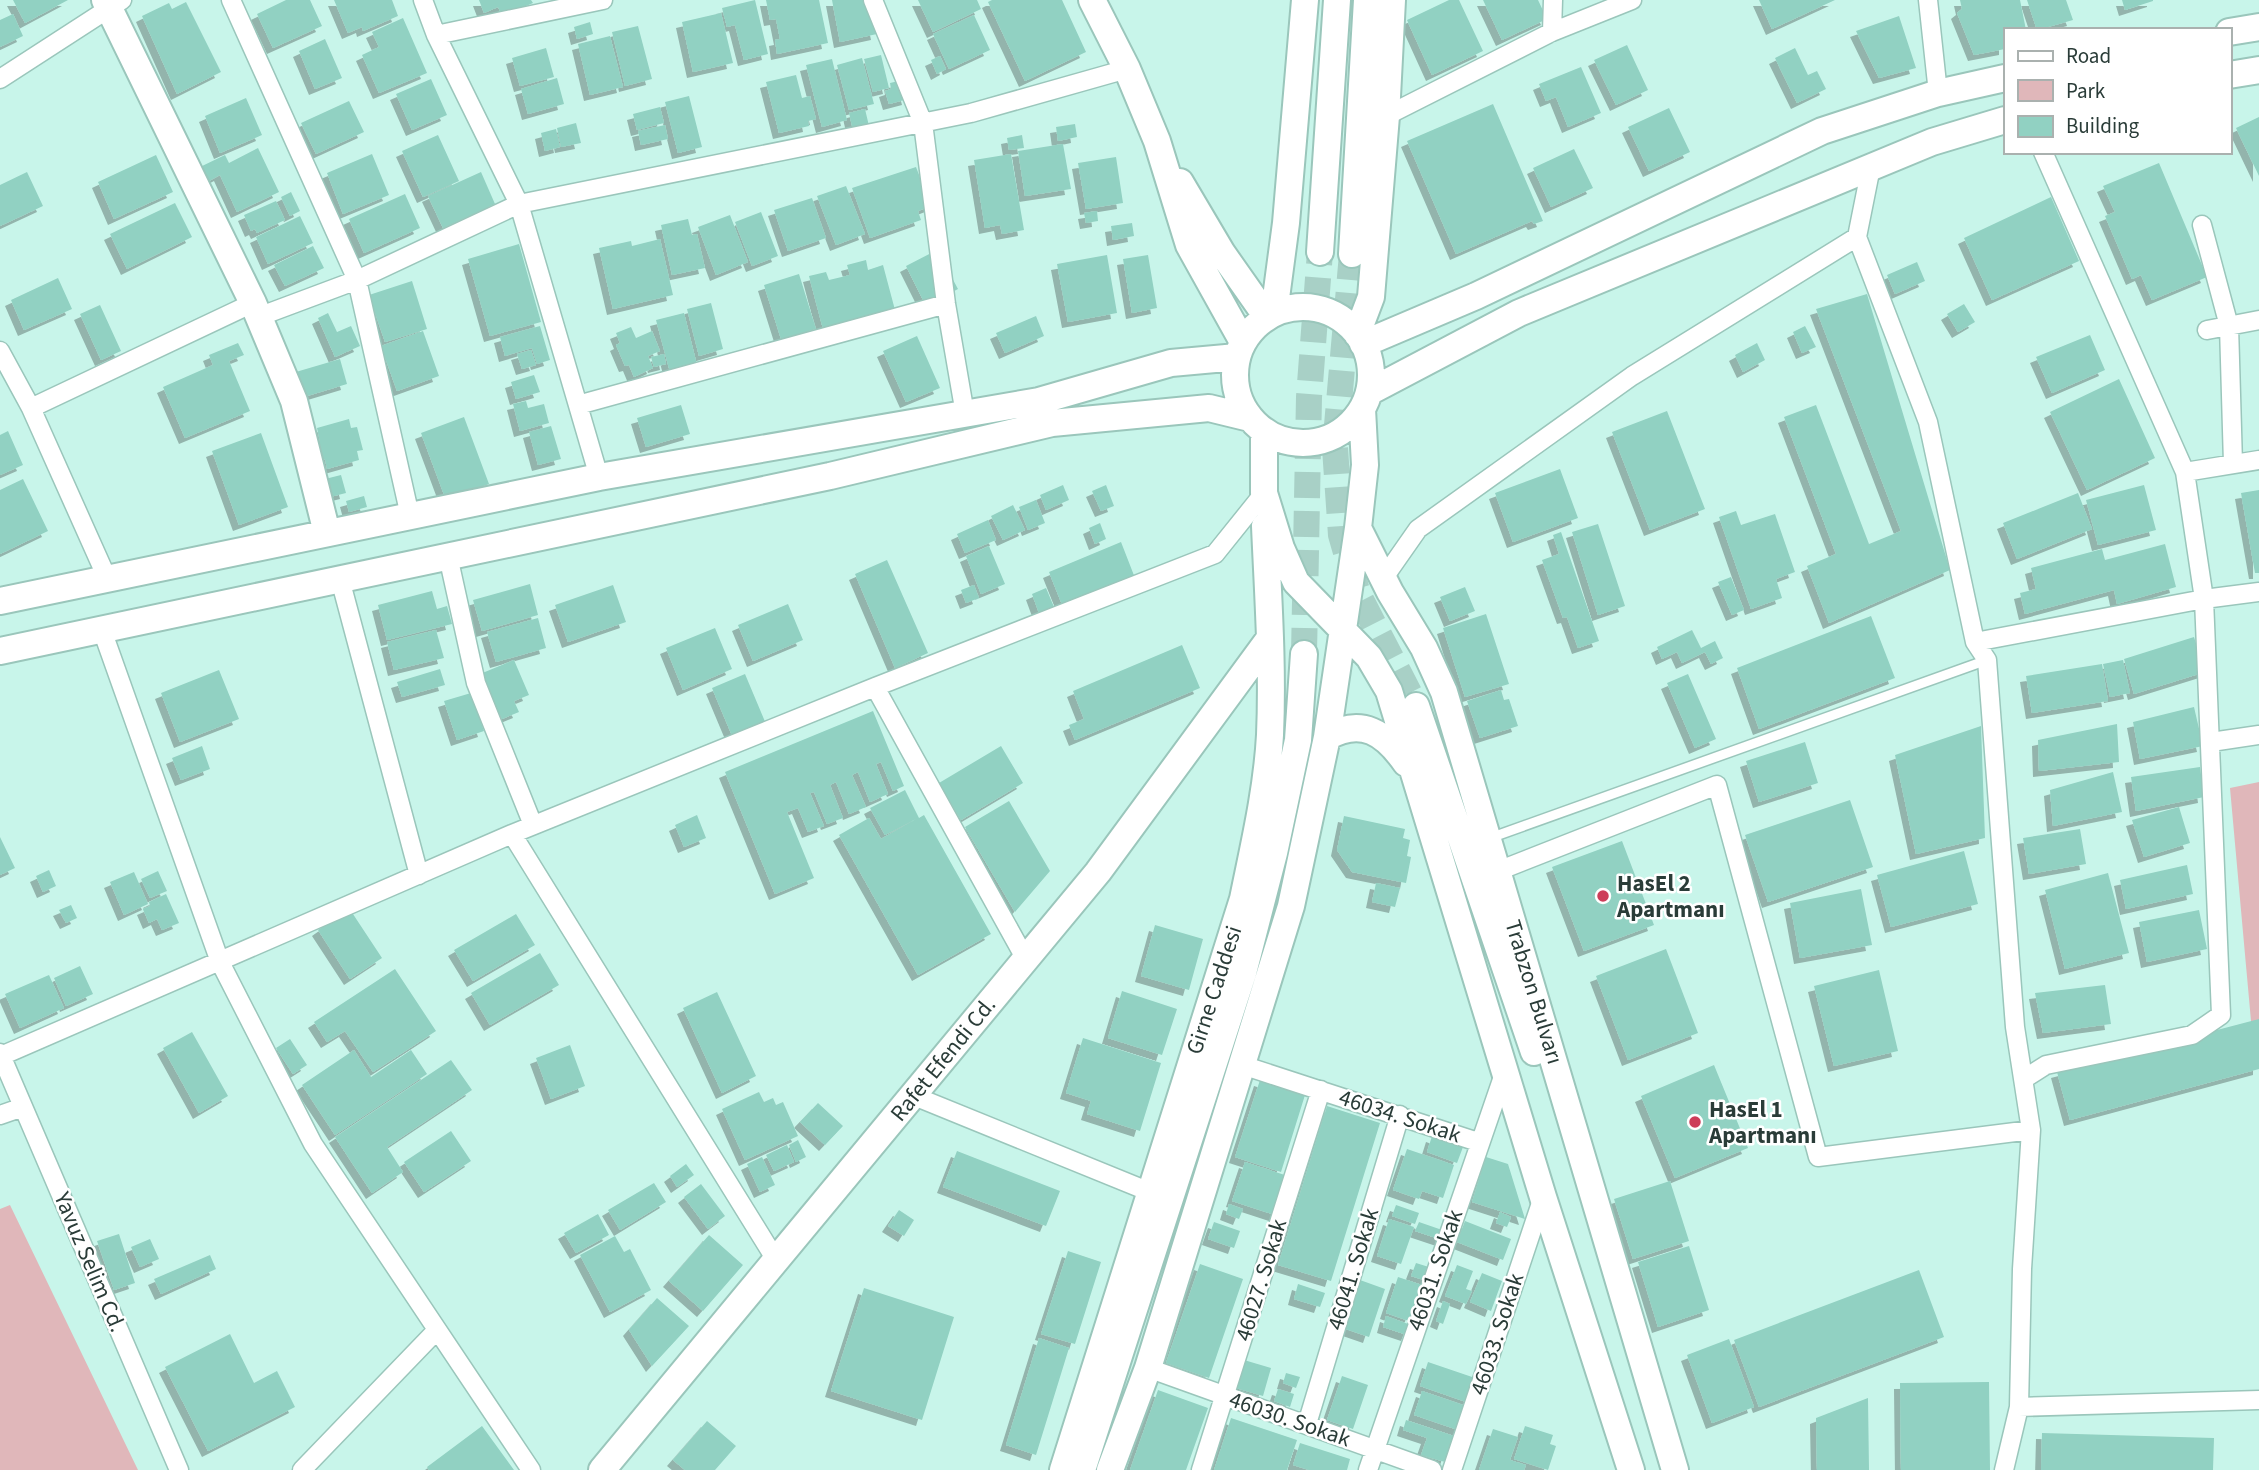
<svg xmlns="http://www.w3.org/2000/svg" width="2259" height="1470" viewBox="0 0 2259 1470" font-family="'Source Sans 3',sans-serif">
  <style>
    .green { fill: #e0b7ba }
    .building { fill: #91d1c2; filter: url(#shadow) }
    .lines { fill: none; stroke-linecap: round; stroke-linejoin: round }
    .secondary-tunnel { stroke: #a8d0c6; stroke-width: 26; stroke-dasharray: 26 13; stroke-linecap: butt }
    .lane-casing { stroke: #9ac6bb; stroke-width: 12 }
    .street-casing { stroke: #9ac6bb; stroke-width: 21 }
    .secondary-casing { stroke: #9ac6bb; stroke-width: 30 }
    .lane { stroke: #fff; stroke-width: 9 }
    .street { stroke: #fff; stroke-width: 18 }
    .secondary { stroke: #fff; stroke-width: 26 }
    .poi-dot { fill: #cd3d59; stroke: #fff; stroke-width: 2.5 }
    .labels { text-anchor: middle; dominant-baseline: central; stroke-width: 5; stroke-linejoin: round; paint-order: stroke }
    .poi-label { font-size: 23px; font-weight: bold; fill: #2a3c38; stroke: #fff; text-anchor: start }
    .street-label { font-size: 23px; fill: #2a3c38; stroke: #fff }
  </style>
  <defs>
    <filter id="shadow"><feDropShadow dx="-6" dy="6" stdDeviation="0" flood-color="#0004"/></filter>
  </defs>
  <rect width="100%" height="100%" fill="#c8f5ea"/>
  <path class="green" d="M2259,782V1030L2252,1032L2230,788Z
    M10,1205L138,1470H0V1209Z"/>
  <path class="building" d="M13,0H68L25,23Z
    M286,0H310L322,26L273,48L257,14Z
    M334,0H392L398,16L363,31L362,27L348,33Z
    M479,0H531L533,3L502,16L498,7L484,13Z
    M755,0L768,54L744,60L735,25L727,27L722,8Z
    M766,0H819L828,43L777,54L775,40L780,39L776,19L770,20Z
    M832,0H870L877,34L840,42Z
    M918,0H977L981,9L933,32Z
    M992,0H1062L1086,52L1025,81L988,2Z
    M1449,0H1459L1483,51L1432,75L1407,20Z
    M1483,0H1538L1547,19L1502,40Z
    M1759,0H1835L1772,29Z
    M1960,0H2020L2026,30H2005V49L1974,55L1957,13L1962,9Z
    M2027,0H2066L2073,20L2037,30Z
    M2122,0H2153V1L2125,10Z
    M186,2L221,72L177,94L142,16L169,3L172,9Z
    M721,13L733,63L693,72L682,22Z
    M13,14L23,36L0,47V20Z
    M974,15L990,50L949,69L933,34Z
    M1899,16L1916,68L1879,78L1856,31Z
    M403,18L427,73L379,93L362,55L379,47L372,32Z
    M590,22L593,34L577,39L574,27Z
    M638,26L652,79L625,86L612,32Z
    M610,36L623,87L590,95L578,44Z
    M325,39L342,78L315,89L299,51Z
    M1627,45L1648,90L1616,105L1594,60Z
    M546,48L554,77L520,86L512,58Z
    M1795,48L1808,75L1817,71L1826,89L1797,103L1775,58Z
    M881,55L889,88L873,92L864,59Z
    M940,56L946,69L937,74L931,60Z
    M862,58L874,104L849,110L837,65Z
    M832,59L847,120L822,127L806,65Z
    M1581,67L1601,113L1568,127L1556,97L1546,101L1539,84Z
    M796,75L802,98L810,96L816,119L808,121L809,126L779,133L766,82Z
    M557,78L564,104L528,114L521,89Z
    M431,79L447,115L412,130L396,94Z
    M903,80L908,99L889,104L885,91L891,89L890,83Z
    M689,96L702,147L678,153L665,102Z
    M246,98L262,135L220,153L205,116Z
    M349,101L364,132L316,154L301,123Z
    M1493,104L1543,221L1534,224L1532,221L1456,254L1407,141Z
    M660,107L664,123L637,130L633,114Z
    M1669,108L1690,152L1649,171L1628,127Z
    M865,109L869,126L853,130L849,113Z
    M2259,117V176L2236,128Z
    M576,123L581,143L561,147L557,128Z
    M1075,124L1077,137L1058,141L1056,127Z
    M665,125L668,139L641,145L638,131Z
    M556,129L560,147L545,151L541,133Z
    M438,135L459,181L423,197L402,151Z
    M1022,135L1024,148L1009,150L1007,138Z
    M1063,144L1071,189L1025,196L1018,151Z
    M258,148L279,192L237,212L220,175L207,182L200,167L225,155L229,163Z
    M1574,149L1593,188L1551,207L1533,168Z
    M372,154L389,195L343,214L327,173Z
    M1011,154L1024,230L1002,234L1000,225L985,228L974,160Z
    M156,155L173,192L114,219L98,182Z
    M1116,157L1123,203L1086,209L1078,163Z
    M2159,163L2207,277L2152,300L2141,275L2132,279L2105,216L2115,212L2103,186Z
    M916,167L931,206L918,211L921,220L870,238L852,188Z
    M27,172L43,206L0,226V185Z
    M481,172L495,204L443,228L428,196Z
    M846,186L865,234L836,245L817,196Z
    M291,192L300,211L290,216L281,197Z
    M405,194L420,228L364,253L349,219Z
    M2051,197L2079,261L1992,300L1964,238Z
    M812,198L826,238L788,251L774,210Z
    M276,201L285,220L257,233L255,229L251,231L244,215Z
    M175,203L192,237L127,269L110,234Z
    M1097,211L1098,221L1086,223L1084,213Z
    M761,212L778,256L752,266L735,222Z
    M730,215L748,262L716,275L698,227Z
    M300,216L313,243L268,264L256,237Z
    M688,219L692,235L697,234L705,268L672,275L661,225Z
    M1132,223L1134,236L1113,240L1111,226Z
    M660,239L673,295L613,309L599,248L631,241L632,246Z
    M519,244L541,322L490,336L468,259Z
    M313,246L324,268L285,286L274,265Z
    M937,250L958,289L926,306L906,266Z
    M1107,255L1117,313L1068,322L1057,264Z
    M1148,255L1157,308L1132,313L1123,259Z
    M866,260L868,270L883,265L895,310L823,329L809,276L826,272L829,280L850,275L847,265Z
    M1917,262L1925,281L1895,294L1887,275Z
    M799,274L816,329L781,339L764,285Z
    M58,278L72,309L24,330L11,300Z
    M412,281L427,329L385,342L369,295Z
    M1867,294L1950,570L1829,623L1807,566L1836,554L1784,417L1816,405L1869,544L1901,531L1816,309Z
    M711,303L723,349L699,356L687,309Z
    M1964,304L1975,322L1958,332L1947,314Z
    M100,305L121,351L101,360L80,314Z
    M328,313L337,332L351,326L360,346L335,357L318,318Z
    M684,313L697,365L670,372L656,320Z
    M1036,316L1044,336L1005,353L996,333Z
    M540,326L550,360L537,364L532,348L505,356L500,337Z
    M1805,326L1816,347L1802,353L1793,332Z
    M631,327L636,338L652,331L660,351L648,356L653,368L634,377L629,365L625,366L616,345L620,343L616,333Z
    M423,331L439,376L397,391L381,346Z
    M2090,335L2105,370L2052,393L2036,357Z
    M917,336L940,388L906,402L883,351Z
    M238,343L244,355L229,361L250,411L185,438L163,387L213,365L209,355Z
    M1757,343L1765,360L1743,372L1735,355Z
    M531,350L536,365L522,369L517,354Z
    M664,354L666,364L654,367L651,357Z
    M340,359L347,384L297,399L289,374Z
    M534,375L540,392L516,399L511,382Z
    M2119,379L2155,458L2087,490L2050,412Z
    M526,401L528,408L544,404L549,423L520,431L513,404Z
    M681,405L690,434L646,447L637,418Z
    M1667,411L1705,509L1650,530L1612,432Z
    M464,417L489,484L446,500L421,433Z
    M349,419L351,428L357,427L363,450L357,451L359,460L327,469L325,459L319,461L315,444L320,442L317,428Z
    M551,426L561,459L538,465L529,432Z
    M8,431L23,465L0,475V435Z
    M261,433L288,507L239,525L212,451Z
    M1560,469L1578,518L1513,542L1495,493Z
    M341,475L346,493L322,499L317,481Z
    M23,479L48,531L0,554V490Z
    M1063,485L1069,500L1046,510L1040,495Z
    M1106,485L1114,506L1101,511L1092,491Z
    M2144,485L2156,530L2098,545L2086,500Z
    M2259,490V573H2255L2241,493Z
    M2078,493L2092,529L2017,559L2003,523Z
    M364,496L367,507L349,512L346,501Z
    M1036,500L1045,523L1028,530L1019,507Z
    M1013,505L1025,530L1003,540L991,516Z
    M1736,511L1741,525L1775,514L1795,572L1776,579L1782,598L1751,609L1719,517Z
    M988,520L996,540L965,553L957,534Z
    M1100,523L1106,539L1095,544L1089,528Z
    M1598,524L1625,606L1598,615L1572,532Z
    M1561,532L1599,641L1578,648L1567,617L1563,618L1542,560L1559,554L1553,535Z
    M1121,542L1135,578L1063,607L1049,572Z
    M2165,544L2176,587L2117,604L2114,590L2025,614L2020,593L2036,589L2031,568L2102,549L2105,560Z
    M989,546L1005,584L981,594L966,556Z
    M887,560L928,653L895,668L855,574Z
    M1731,577L1744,610L1732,615L1718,582Z
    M530,584L538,615L482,631L473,600Z
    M613,585L626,622L568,642L555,605Z
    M974,585L979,598L966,603L961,590Z
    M1465,587L1475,611L1450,621L1440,597Z
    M1046,588L1054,607L1039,613L1032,594Z
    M432,591L437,609L447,606L452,624L387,640L378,605Z
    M788,604L803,640L753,661L738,625Z
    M1486,614L1509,684L1465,697L1443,628Z
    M1871,616L1895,678L1759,729L1737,668Z
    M538,618L546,648L496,662L487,632Z
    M715,628L732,669L683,690L666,648Z
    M436,630L444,658L394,670L387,642Z
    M1692,630L1701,648L1715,641L1723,658L1711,664L1705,652L1682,663L1677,652L1662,659L1657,647Z
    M2194,637L2205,672L2134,694L2124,659Z
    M1182,645L1200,688L1075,740L1069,725L1084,719L1073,691Z
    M514,660L529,695L514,701L519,712L502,719L480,674Z
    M2123,660L2130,693L2110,697L2103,664Z
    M2102,664L2108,701L2032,713L2026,676Z
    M440,669L445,685L402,697L397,682Z
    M219,670L239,719L180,742L161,693Z
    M745,674L766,724L733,738L712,688Z
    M1688,674L1716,739L1695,748L1667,683Z
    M1501,690L1504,700L1509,699L1518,726L1480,738L1467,701Z
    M471,693L484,731L457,740L444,701Z
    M2194,707L2203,746L2140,759L2133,722Z
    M873,711L904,786L893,791L881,762L876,764L888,794L870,802L858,772L852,775L866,807L849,814L836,782L830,785L843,818L827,824L814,792L810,793L824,826L808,832L798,808L787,812L814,878L775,894L725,772Z
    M2117,724L2119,762L2039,771L2038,740Z
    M1981,726L1985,838L1916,854L1895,755Z
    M1805,742L1818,783L1759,802L1746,761Z
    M202,746L210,769L181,780L172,758Z
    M1001,746L1023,783L961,820L939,783Z
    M2200,767L2204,797L2136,811L2131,777Z
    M2113,772L2122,812L2053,826L2050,790Z
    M905,790L919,818L924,815L991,934L918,975L839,835L869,818L881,839L916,819L885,835L870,808Z
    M1850,800L1873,867L1768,902L1745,835Z
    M1009,801L1050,871L1015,912L965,827Z
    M2179,807L2190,843L2144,857L2132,820Z
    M697,815L706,838L684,847L675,825Z
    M1344,816L1405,829L1403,838L1410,840L1407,856L1411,857L1406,883L1352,872L1337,850Z
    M2080,829L2086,864L2029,874L2023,838Z
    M0,837L15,868L0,875Z
    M1622,841L1654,925L1584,951L1552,867Z
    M1964,851L1978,904L1891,927L1877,875Z
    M2187,865L2193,894L2126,909L2120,880Z
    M49,870L56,886L43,892L36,876Z
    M158,871L167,891L150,898L141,879Z
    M134,872L148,904L124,915L110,882Z
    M2108,873L2129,953L2065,969L2045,890Z
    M1376,883L1400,888L1395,907L1372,902Z
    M1861,889L1872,945L1800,958L1790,903Z
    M166,894L179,923L162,930L157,919L149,923L143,909L150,906L149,902Z
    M71,905L77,918L66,923L59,910Z
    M349,908L382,958L350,979L318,930Z
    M2199,910L2207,949L2147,962L2139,922Z
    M516,914L535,945L473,981L454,950Z
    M1155,925L1203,939L1189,990L1141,976Z
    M1666,949L1698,1033L1628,1060L1596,976Z
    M540,953L559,985L490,1025L471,993Z
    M80,966L93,994L66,1006L54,978Z
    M395,969L436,1031L373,1072L345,1031L327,1042L314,1022Z
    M1879,970L1898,1051L1834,1066L1814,986Z
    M49,975L64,1008L20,1028L5,994Z
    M2105,985L2111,1024L2043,1033L2035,993Z
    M1122,991L1177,1009L1162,1055L1108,1038Z
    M717,992L756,1076L722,1093L683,1008Z
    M2259,1019V1069L2070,1120L2057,1072Z
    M192,1032L228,1096L199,1113L163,1048Z
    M1083,1038L1161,1063L1140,1131L1087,1114L1091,1101L1066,1093Z
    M290,1039L307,1065L293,1074L276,1048Z
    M570,1045L585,1086L551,1099L536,1058Z
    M354,1050L371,1077L411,1050L427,1074L335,1135L302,1085Z
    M451,1060L472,1090L387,1147L403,1172L372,1193L335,1137Z
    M1714,1065L1748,1148L1675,1178L1641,1096Z
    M1260,1080L1305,1095L1281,1172L1235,1157Z
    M759,1092L764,1102L773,1098L776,1105L783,1102L798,1136L745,1160L722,1109Z
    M818,1103L843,1126L825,1145L800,1122Z
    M1327,1106L1380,1123L1331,1281L1278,1265Z
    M451,1131L471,1161L424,1192L404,1162Z
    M1432,1136L1463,1147L1457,1163L1427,1152Z
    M798,1140L806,1157L796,1162L789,1145Z
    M787,1145L794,1162L774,1171L766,1155Z
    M1407,1149L1454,1165L1443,1198L1422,1191L1419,1199L1393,1190Z
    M957,1151L1060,1191L1046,1226L943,1187Z
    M762,1157L775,1185L760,1192L747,1164Z
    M1486,1157L1508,1164L1525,1219L1472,1202Z
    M1245,1162L1291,1177L1278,1216L1232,1201Z
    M686,1164L694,1175L677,1187L670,1176Z
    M1670,1181L1689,1241L1633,1259L1614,1199Z
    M654,1183L666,1202L620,1230L608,1210Z
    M701,1184L725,1216L708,1229L684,1197Z
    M1229,1204L1243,1209L1239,1219L1226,1214Z
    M1396,1205L1419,1213L1415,1224L1392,1216Z
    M899,1210L914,1220L904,1236L888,1226Z
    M1500,1212L1511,1217L1507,1227L1496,1223Z
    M598,1214L609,1235L576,1253L564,1233Z
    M1389,1219L1414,1227L1401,1264L1377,1256Z
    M1465,1221L1511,1239L1503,1260L1457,1242Z
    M1214,1222L1240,1231L1234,1248L1208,1239Z
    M1419,1222L1445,1231L1442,1240L1415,1231Z
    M119,1234L135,1283L114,1290L97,1241Z
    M709,1235L743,1265L703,1311L669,1281Z
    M615,1236L624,1252L630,1249L651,1290L610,1312L580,1255Z
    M150,1239L159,1259L140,1267L131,1247Z
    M1689,1246L1709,1310L1658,1327L1638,1262Z
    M1068,1251L1101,1262L1075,1344L1041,1334Z
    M210,1255L216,1269L161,1294L154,1279Z
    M1416,1263L1432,1268L1427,1281L1411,1276Z
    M1200,1264L1243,1279L1209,1378L1166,1363Z
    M1457,1265L1473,1271L1466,1289L1472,1291L1466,1304L1445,1296Z
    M1919,1270L1944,1337L1759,1407L1734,1340Z
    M1482,1273L1502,1281L1491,1311L1470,1302Z
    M1398,1277L1422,1285L1409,1321L1386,1313Z
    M1360,1280L1385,1289L1369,1337L1343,1328Z
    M1298,1284L1325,1293L1320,1307L1294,1299Z
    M864,1288L954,1317L922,1420L831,1391Z
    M657,1298L689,1326L652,1366L629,1330Z
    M1443,1301L1450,1304L1443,1324L1436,1321Z
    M1386,1316L1411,1325L1407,1335L1383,1327Z
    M230,1334L254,1383L277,1371L295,1407L208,1451L165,1367Z
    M1039,1338L1069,1348L1036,1455L1006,1445Z
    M1729,1339L1754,1407L1712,1423L1687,1355Z
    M1244,1360L1271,1368L1263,1396L1236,1388Z
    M1428,1362L1478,1379L1469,1403L1420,1386Z
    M1286,1373L1300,1377L1296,1388L1283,1383Z
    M1342,1376L1368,1385L1353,1429L1327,1420Z
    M1989,1382L1990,1470H1901L1900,1383Z
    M1278,1389L1294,1394L1290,1407L1274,1401Z
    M1158,1390L1208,1408L1186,1470H1130Z
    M1422,1391L1469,1407L1461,1431L1414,1415Z
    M1868,1398L1869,1470H1817L1816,1418Z
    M1231,1418L1297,1440L1287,1470H1214Z
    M1406,1420L1454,1436L1445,1462L1421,1455L1427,1438L1403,1430Z
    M707,1421L736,1446L715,1470H685L673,1460Z
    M482,1426L514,1470H429L427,1467Z
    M1525,1426L1553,1435L1550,1444L1556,1446L1548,1470L1514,1459Z
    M1493,1429L1518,1437L1510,1460L1526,1465L1524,1470H1479Z
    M2042,1433L2214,1438L2213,1470H2041Z
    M1300,1443L1350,1459L1347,1470H1309L1293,1465Z"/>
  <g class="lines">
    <path class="secondary-tunnel" d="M1352,254L1335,448L1341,535L1358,594L1416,706
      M1304,654L1309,397L1320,252"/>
    <g class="lane-casing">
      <path id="lane" d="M1490,838L1987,660"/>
    </g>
    <g class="street-casing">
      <path id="street" d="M231,0L357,280L410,516
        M423,0L436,35L519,204L599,477
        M873,0L923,123L946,304L965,414
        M1928,0L1938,93
        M1552,32L1553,0
        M436,35L603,0
        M0,79L122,0
        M1386,116L1552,32L1632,0
        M1871,167L1857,237L1928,422L1975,642L1987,660L2015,1027L2031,1130L2022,1269L2019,1407L2004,1470
        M2202,225L2229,326L2233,464
        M258,317L357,280L519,204L971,113L1127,69
        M2207,330L2259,320
        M0,351L31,408L107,578
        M578,405L946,304
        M31,408L253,303
        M2185,472L2259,460
        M448,556L476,683L533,825
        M340,579L419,875
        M1383,579L1418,529L1632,376L1857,237
        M102,630L220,962L313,1144L531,1470
        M1975,642L2204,599L2259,592
        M875,687L1025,958
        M2211,742L2259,735
        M512,834L776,1260
        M1498,871L1717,785L1818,1157L2031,1130
        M0,1053L179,1470
        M1,1056L512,834L875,687L1215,554L1264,493
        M1242,1065L1478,1142
        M2024,1079L2046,1065L2192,1035L2221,1015L2204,599L2185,472L2043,152
        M914,1096L1150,1192
        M0,1115L23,1107
        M1148,1368L1432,1470
        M2019,1407L2259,1400
        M1307,1424L1400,1115
        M302,1470L437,1330
        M1201,1470L1321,1090
        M1368,1470L1505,1071
        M1452,1470L1543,1197"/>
    </g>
    <g class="secondary-casing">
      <path id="secondary" d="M105,0L253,303L294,401L327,533
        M1092,0L1127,69L1157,141L1189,245L1243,342
        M2229,32L2259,27
        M2229,75L2259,70
        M1180,182L1222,253L1267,317
        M1320,252L1337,0
        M1352,254L1367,0
        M1235 375a68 68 0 1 1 136 0a68 68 0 1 1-136 0Z
        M1274,313L1286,223L1305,0
        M1357,334L1371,297L1386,116L1392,0
        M1363,344L1476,296L1822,131L1938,93L2005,78
        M1369,392L1519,313L1932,142L2005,120
        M1362,409L1365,465L1358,528L1390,592L1424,648L1444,692L1675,1470
        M1264,431V493L1281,548L1296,582L1369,657L1389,691L1543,1197L1631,1470
        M0,601L599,477L1039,401L1171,363L1237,357
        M0,651L830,476L1052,423L1209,408L1250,418
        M1416,706L1534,1052
        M1327,737C1362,717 1385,733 1406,763
        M602,1470L1098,872L1270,638
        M1063,1470L1243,899C1254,845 1267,790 1270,735C1273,665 1268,596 1265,526
        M1082,1470L1243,973L1274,853L1298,740L1304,654
        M1110,1470L1148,1368L1291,906L1327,737L1358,528"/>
    </g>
    <use href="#lane" class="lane"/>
    <use href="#street" class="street"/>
    <use href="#secondary" class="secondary"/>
  </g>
  <g class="poi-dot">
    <circle cx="1603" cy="896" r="7"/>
    <circle cx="1695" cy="1122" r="7"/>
  </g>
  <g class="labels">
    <g class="poi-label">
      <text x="1617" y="883">HasEl 2<tspan x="1617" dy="26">Apartmanı</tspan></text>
      <text x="1709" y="1109">HasEl 1<tspan x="1709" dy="26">Apartmanı</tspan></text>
    </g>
    <g class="street-label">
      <text transform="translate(1214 990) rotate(-72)">Girne Caddesi</text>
      <text transform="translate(1534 992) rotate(73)">Trabzon Bulvarı</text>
      <text transform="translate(943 1059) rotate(-51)">Rafet Efendi Cd.</text>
      <text transform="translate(1400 1116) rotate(18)">46034. Sokak</text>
      <text transform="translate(90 1262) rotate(67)">Yavuz Selim Cd.</text>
      <text transform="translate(1353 1269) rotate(-73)">46041. Sokak</text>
      <text transform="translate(1435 1270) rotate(-71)">46031. Sokak</text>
      <text transform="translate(1261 1280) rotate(-73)">46027. Sokak</text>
      <text transform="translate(1497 1334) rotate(-72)">46033. Sokak</text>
      <text transform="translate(1290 1419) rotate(19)">46030. Sokak</text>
    </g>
  </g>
  <rect x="2004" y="28" width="228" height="126" fill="#ffffff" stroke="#aab1af" stroke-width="2"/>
  <rect x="2018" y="51" width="35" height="10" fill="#ffffff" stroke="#aab1af" stroke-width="2"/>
  <text x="2066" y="63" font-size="21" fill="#2a3c38">Road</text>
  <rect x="2018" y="80" width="35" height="21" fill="#e0b7ba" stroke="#aab1af" stroke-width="2"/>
  <text x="2066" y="98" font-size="21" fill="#2a3c38">Park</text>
  <rect x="2018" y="116" width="35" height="21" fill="#91d1c2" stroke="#aab1af" stroke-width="2"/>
  <text x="2066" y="133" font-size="21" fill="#2a3c38">Building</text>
</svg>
